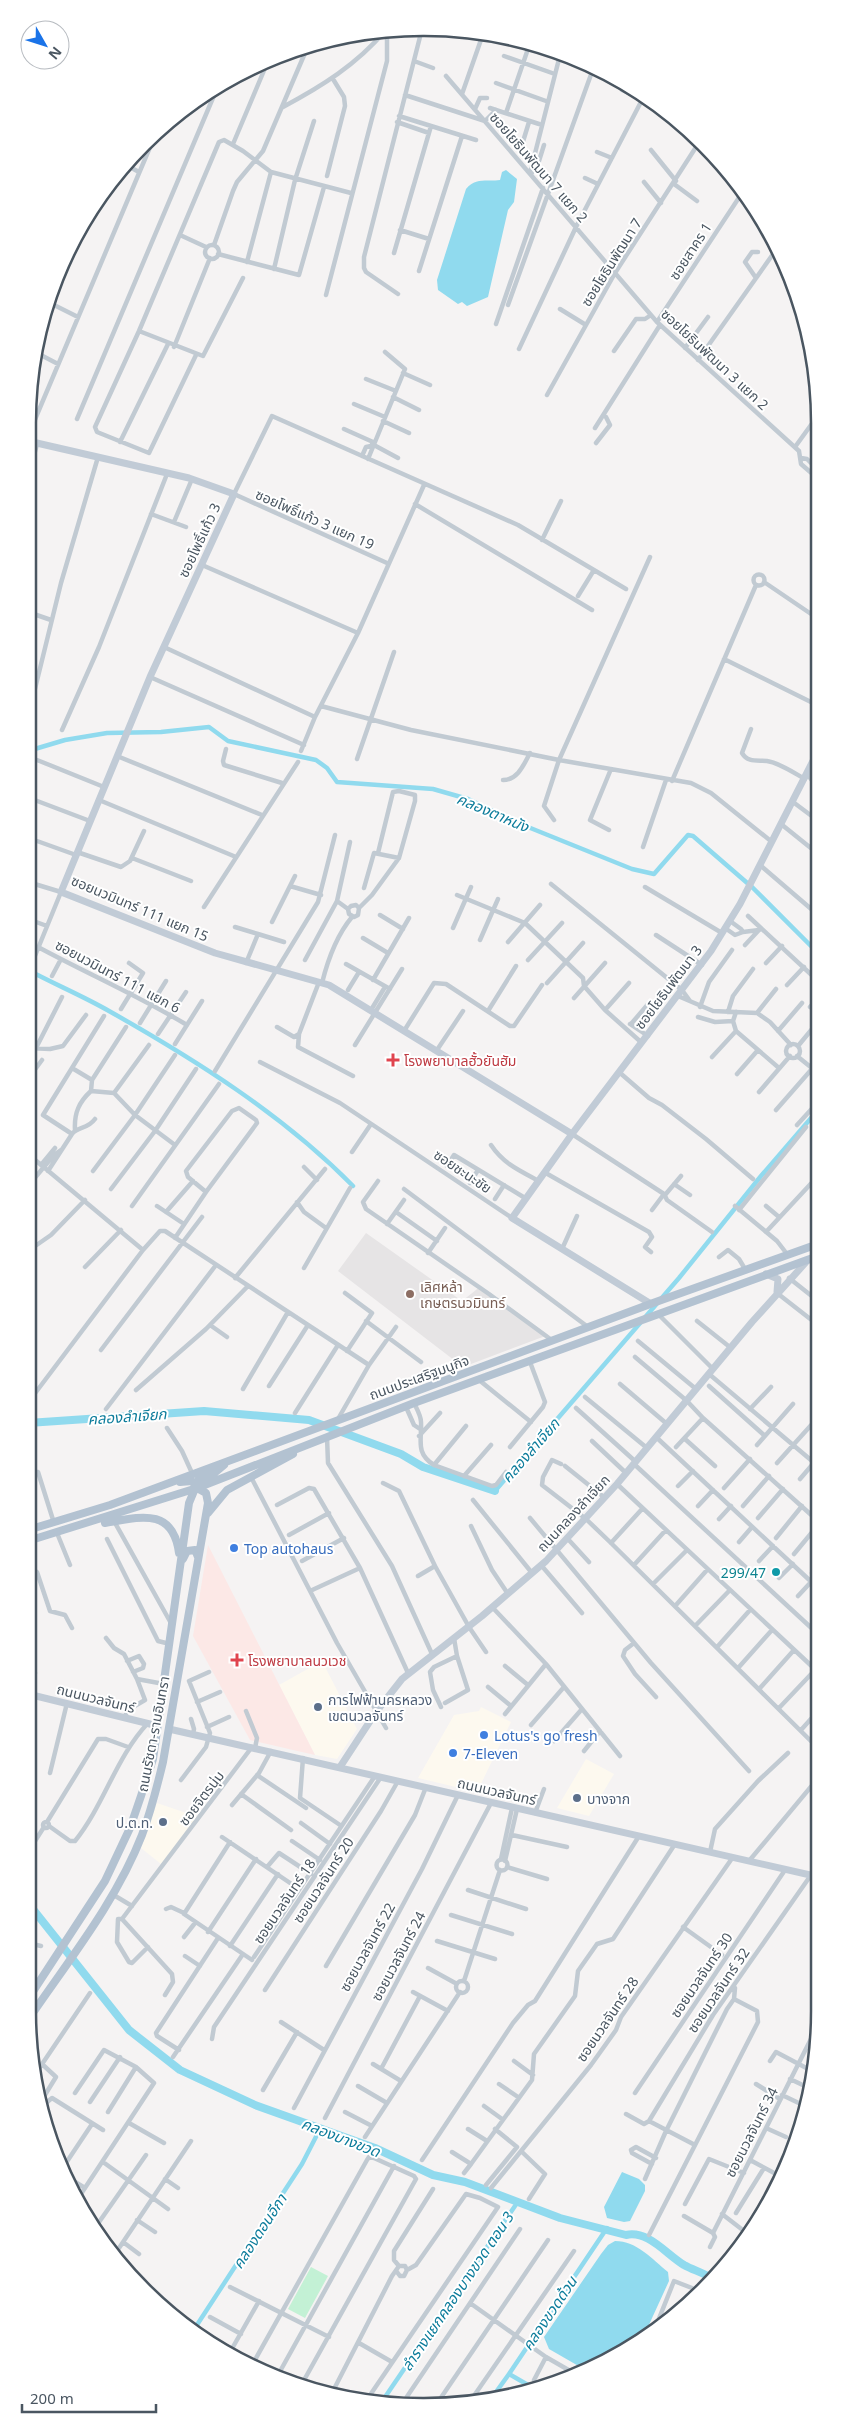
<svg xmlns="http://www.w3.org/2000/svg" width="847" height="2434" viewBox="0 0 847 2434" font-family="'Noto Sans','Noto Sans Thai',sans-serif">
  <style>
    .commercial { fill: #fdf9ef }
    .education { fill: #e6e4e5 }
    .medical { fill: #fce8e6 }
    .green { fill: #c3f1d5 }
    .water { fill: #90daee }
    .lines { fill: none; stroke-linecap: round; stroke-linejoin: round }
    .canal { stroke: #90daee; stroke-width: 4.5 }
    .river { stroke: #90daee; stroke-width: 8 }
    .street { stroke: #c1cad2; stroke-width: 4.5 }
    .secondary { stroke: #c1cbd6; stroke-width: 7 }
    .primary { stroke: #b3c2d1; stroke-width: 8 }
    .health-dot { fill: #e0444e; stroke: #fff; stroke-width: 2 }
    .education-dot { fill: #8d6e63; stroke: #fff; stroke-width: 2 }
    .shop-dot { fill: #3f7fe0; stroke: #fff; stroke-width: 2 }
    .culture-dot { fill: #0f9aa8; stroke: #fff; stroke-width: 2 }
    .service-dot { fill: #5c6f8a; stroke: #fff; stroke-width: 2 }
    .labels { text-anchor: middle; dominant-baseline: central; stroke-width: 4; stroke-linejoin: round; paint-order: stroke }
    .street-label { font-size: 14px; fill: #4a5661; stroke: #fff }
    .health-label { font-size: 14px; fill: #be3a42; stroke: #fff; text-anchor: start }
    .education-label { font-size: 14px; fill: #785e54; stroke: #fff; text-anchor: start }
    .shop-label { font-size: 14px; fill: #366cbe; stroke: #fff; text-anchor: start }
    .culture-label { font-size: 14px; fill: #0d838f; stroke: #fff; text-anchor: end }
    .service-label { font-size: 14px; fill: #4e5e75; stroke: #fff; text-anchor: start }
    .water-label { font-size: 15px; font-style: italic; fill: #0c7c9b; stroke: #fff }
    .rim { fill: none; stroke: #4a5661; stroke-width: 2.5 }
  </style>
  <rect width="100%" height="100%" fill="#f5f3f3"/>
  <path class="commercial" d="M322,1661L357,1729L337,1759L315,1755L279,1685Z
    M481,1707L511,1722L477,1792L418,1778L454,1715L479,1711Z
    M586,1759L614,1774L589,1816L557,1808Z
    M157,1803L198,1817L161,1864L141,1848Z"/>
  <path class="education" d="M366,1233L462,1301L481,1286L548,1335L463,1367L338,1271Z"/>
  <path class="medical" d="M208,1545L315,1755L250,1740L193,1636Z"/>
  <path class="green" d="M311,2267L328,2276L305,2318L288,2309Z"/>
  <path class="water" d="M506,170L517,179L514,202L508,210L488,297L467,306L462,302L458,304L438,290L437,280L466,189C476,177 487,182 500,180L502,172Z
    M622,2172L639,2179L645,2185V2191L630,2221L624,2222L607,2218L604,2207Z
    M615,2241C637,2241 652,2259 668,2272L669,2281L642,2340L582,2368L549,2349L544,2337L601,2254L608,2245Z"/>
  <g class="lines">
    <path class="canal" d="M28,751L65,740L107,733L161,732L209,727L228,741L316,760L327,768L337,782L433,789L468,799L518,823L632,869L654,874L688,835L693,836L753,888L817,952
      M28,970C54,984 83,996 109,1011C196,1060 283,1115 353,1186
      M495,1491L679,1278L761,1176L818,1110
      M193,2331L302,2164L320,2129
      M535,2389L509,2374L607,2228
      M491,2399L509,2374
      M381,2403L517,2203"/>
    <path class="river" d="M28,1423L204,1411L309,1420L401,1454L423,1467L495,1491
      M28,1903L129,2030L180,2070L255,2105L375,2148L433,2175L465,2182L560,2218L626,2235C648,2230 666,2254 684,2265C693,2270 704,2273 713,2279"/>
    <path class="street" d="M351,36H355
      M504,56L552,73
      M414,61L433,68
      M242,73L245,74
      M446,76L657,322L799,451L801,464L816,477
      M496,83L546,101
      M622,90L643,99
      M462,94L483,34
      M405,95L485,121L496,110
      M283,107C322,86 356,65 385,31
      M490,108L539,124
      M475,109L480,98H487
      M506,113L530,43
      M399,116L476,140
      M397,122L429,133
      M233,144L268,61
      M521,148L529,122
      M651,150L676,181
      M597,152L612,158
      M126,165L139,172
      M530,173L560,55
      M531,174L538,164L544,145
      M327,176L345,106L344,97L333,79
      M585,178L598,184
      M644,182L661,203
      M674,184L697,201
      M400,230L429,239
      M180,235L206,247
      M214,245L233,191L237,182L263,151L308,46
      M205 252a7 7 0 1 1 14 0a7 7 0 1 1-14 0Z
      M394,253L431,126
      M218,254L299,275L324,187
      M247,262L271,172
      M274,269L295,180L314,121
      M419,271L462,136
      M756,278L745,262L752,252H758
      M398,294L366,272L364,268V257L422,29
      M326,295L387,61V39L384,32
      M50,299L79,232
      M50,303L78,317
      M508,305L593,69
      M560,309L586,325
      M657,322L742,193
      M496,324L543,188
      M139,331L203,356L243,278
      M174,347L210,258
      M685,348L708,317
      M519,349L576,227L643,98
      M614,351L636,319H645L651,315
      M37,353L58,364
      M196,355L149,453L97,432L95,427L139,331L219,142L224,140L243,151L271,172L351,193
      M698,360L778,247
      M403,373L430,385
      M366,379L396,391
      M547,395L615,273L698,144
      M393,397L419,410
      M354,404L385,417
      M77,419L218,86
      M383,421L409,433
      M595,428L660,325
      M344,429L373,442
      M28,436L156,133
      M120,442L168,344
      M596,443L610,425L606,417
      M372,444L398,458
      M795,447L816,418
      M362,456L366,447L371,446
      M801,458L807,459L816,468
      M368,459L405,369L385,352
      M28,479L37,444
      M415,504L592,610
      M151,514L186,527
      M174,522L192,479
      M542,540L561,501
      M387,563L234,494L272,416L518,525L626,589
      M202,565L358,633
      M753.5 580a5.5 5.5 0 1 1 11 0a5.5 5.5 0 1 1-11 0Z
      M764,582L817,618
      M578,596L594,570
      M28,612L51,620
      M164,647L315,717
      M724,659L817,705
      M150,677L304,745
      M321,706L411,730L559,760L691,783L711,793L772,842
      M30,709L61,583L98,457
      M751,729L742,753C748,763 757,760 767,761C780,763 794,773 805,779
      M62,730L99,647L167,474
      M226,749L223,761L224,765L282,783
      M301,751L315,717L358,633L424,485
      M117,756L262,815
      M357,759L394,652
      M37,760L104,787
      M807,774L817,787
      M503,780C518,780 524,764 530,753
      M672,781L756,585
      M32,799L90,821
      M99,800L236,857
      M793,802L817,820
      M554,820L544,806L559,760L650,557
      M781,824L817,853
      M609,830L590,820L611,769
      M37,841L76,855
      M643,847L666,780
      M77,852L121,867L130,861L144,831
      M132,858L191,881
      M760,865L817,914
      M28,882L61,892L28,973
      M551,884L682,990L690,1001
      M290,886L321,895
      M645,887L722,933
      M364,888L374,853L399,858
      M457,895L525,923L583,978L584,986L605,1010L629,983
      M337,901L348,909
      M204,907L298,762
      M359,908L356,905L351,906L348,909L349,914L354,917L358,915L359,908L372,895L399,858L415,801V795L399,791L393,792L378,853
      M380,915L403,929
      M748,916L817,980
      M28,919L47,926
      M730,921L741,929L743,932
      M272,922L295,876
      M235,927L258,934
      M453,928L471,887
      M725,928L735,935L743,932L759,930
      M656,935L702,965
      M363,938L388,953
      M480,940L498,899
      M508,942L540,905
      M745,945L759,930
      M38,947C88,974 139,996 187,1025
      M305,960L337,901L350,842
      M528,960L562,923
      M246,963L258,934L284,942
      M766,963L782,946
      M346,964L390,989
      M52,976L61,959
      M373,980L409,918
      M322,983C328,959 336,936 352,917
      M547,983L583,943
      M787,985L804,967
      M348,990L359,972
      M678,996L713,1011L757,1013L770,1022L791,1045
      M574,998L605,963
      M700,1007L709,982L732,950
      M810,1007L817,999
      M121,1009L143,973L129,963
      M371,1010L385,987
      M605,1010L642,1043
      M488,1011L516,966
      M728,1012L733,996L753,969
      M736,1012L733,1021L736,1031L779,1068
      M757,1013L776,989
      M698,1017L715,1022L733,1021
      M140,1023L166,981
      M630,1024L648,1036
      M631,1024L649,1003
      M277,1027L294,1037L299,1034L319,982
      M404,1031L434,983L446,984L510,1026H514L542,985
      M778,1031L802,1003
      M158,1034L186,992
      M299,1034L298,1047L353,1076
      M175,1044L202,1001
      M786 1051a7 7 0 1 1 14 0a7 7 0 1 1-14 0Z
      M355,1045L402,969
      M798,1046L817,1023
      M28,1048L50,1049L63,1046L86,1015
      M36,1048L62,997
      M437,1050L463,1011
      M797,1056L818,1073
      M712,1057L736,1031
      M260,1062L340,1103L512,1218
      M72,1068L92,1080L91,1091
      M215,1071L318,902L335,835
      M619,1072L649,1098L662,1105L706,1139L753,1179
      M737,1074L758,1050
      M28,1079L42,1060
      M92,1080L126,1027
      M759,1092L790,1056
      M114,1093L149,1045
      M776,1110L818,1062
      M95,1119C87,1130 78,1126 72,1134L43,1115L104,1016
      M797,1125L818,1102
      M75,1130C74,1113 79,1102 91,1091L114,1093L135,1115L175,1145
      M572,1134L664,1194L667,1200L712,1232
      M491,1145C503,1163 518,1170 537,1180
      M352,1152L371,1124
      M28,1154L143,1250
      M41,1165L55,1148
      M447,1166L454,1155L525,1198
      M304,1167L317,1180
      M48,1171L72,1134
      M93,1171L135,1115L175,1055
      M544,1172L649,1232L652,1237L645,1247L651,1252
      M378,1181L363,1202L366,1209L489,1294L553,1341
      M470,1183L478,1170
      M674,1184L690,1195
      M28,1186L54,1155L61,1150
      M111,1189L155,1131L196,1069
      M404,1189L588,1327
      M665,1195L681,1176
      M495,1199L504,1185
      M297,1202L304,1212L326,1228
      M132,1206L219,1084
      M157,1206L184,1224
      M735,1206L777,1241L787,1254
      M766,1206L779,1217
      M652,1210L664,1194
      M739,1210L806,1127
      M166,1212L193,1181
      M396,1212L437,1241
      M387,1224L404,1200
      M766,1232L818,1176
      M175,1238L206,1192L257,1123L256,1120L239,1108L232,1111L186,1171L188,1177L206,1192
      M562,1249L577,1216
      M28,1251L51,1235L85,1200
      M428,1253L445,1228
      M719,1257L728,1250L739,1259L745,1269
      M85,1267L121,1230
      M304,1268L350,1188
      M235,1278L325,1169
      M789,1278L818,1301
      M345,1293L372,1313L347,1351
      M777,1293L818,1325
      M658,1314L713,1369
      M366,1321L421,1362
      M697,1321L731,1348
      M210,1325L227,1337
      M638,1341L696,1389
      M101,1350L202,1217
      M635,1357L687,1401L703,1418L818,1521
      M709,1374L818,1466
      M479,1380L531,1422
      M620,1384L667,1424
      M269,1386L308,1325
      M709,1386L765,1436
      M243,1389L288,1312
      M136,1390L206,1329L248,1286
      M33,1396L143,1250L160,1231H165L369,1365
      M585,1397L647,1448
      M414,1403C417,1409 421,1416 421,1422C422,1440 415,1453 434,1465L492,1486L496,1485L506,1472
      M406,1407L414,1425L420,1429
      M576,1408L636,1462
      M106,1409L216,1265
      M750,1409L771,1387
      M295,1413L338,1345
      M338,1419L369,1365L396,1327
      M167,1428L182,1451L192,1473
      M419,1436L440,1413
      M327,1437L328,1463L392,1566L432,1654
      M656,1437L819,1589
      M685,1439L715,1466
      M592,1441L626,1473
      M757,1445L793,1404
      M510,1447L543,1407L545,1402L530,1362
      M676,1447L703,1418
      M777,1463L813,1423
      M561,1464L552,1460L543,1477L542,1485L586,1519L611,1543L819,1749
      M634,1464L819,1635
      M434,1465L466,1426
      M565,1466L605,1498
      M38,1472L54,1523
      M464,1476L491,1445
      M251,1477L337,1643L386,1728
      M800,1479L818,1458
      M383,1483L399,1491L435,1566L469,1627L486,1652
      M617,1484L819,1673
      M678,1486L693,1471
      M724,1488L750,1459
      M473,1500L532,1573
      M277,1505L309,1488L314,1489L360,1568L408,1673
      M698,1506L713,1490
      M743,1506L769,1476
      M530,1518L651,1663L749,1771
      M758,1518L783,1489
      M719,1519L731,1506
      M114,1521L172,1625
      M471,1526L492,1570L508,1594
      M57,1533L70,1565
      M289,1535L329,1513
      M567,1538L589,1562
      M776,1538L802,1506
      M107,1539L158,1641L170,1644
      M739,1542L752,1527
      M611,1543L642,1509
      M794,1554L818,1525
      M302,1561L344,1538
      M759,1561L773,1546
      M541,1565L582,1613
      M634,1565L665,1531
      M28,1566L37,1572L50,1611L65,1615L72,1628
      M812,1573L819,1566
      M418,1576L435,1566
      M779,1578L793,1564
      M653,1584L686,1551
      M310,1591L360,1568
      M798,1596L811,1582
      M676,1605L707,1570
      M493,1608L546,1664L620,1756
      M818,1616L819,1615
      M696,1625L729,1591
      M106,1638L114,1648L124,1654L137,1679
      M634,1643L625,1650L623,1656L635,1674L656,1697
      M718,1646L750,1610
      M28,1657L35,1673L30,1694
      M127,1661L139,1656L144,1664L143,1668L133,1672
      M505,1666L528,1685
      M739,1667L772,1630
      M488,1687L511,1706
      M760,1688L794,1650
      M197,1702L220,1692
      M445,1703L468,1690L457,1656
      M441,1707L433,1690L430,1672L434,1667L457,1656L454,1638
      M779,1708L815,1670
      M246,1711L257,1738L255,1748
      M505,1714L546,1664
      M124,1718L128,1710L145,1700L137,1679L164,1684
      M191,1719L194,1729L193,1734
      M531,1725L564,1687
      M207,1727L229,1717
      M801,1730L819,1710
      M554,1741L582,1709
      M584,1751L600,1731
      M303,1758L300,1798L340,1825
      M50,1773L67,1703
      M257,1775L306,1808
      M181,1780L206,1747L210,1733L189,1681L209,1672
      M241,1794L291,1830
      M28,1798V1809
      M232,1805L259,1773L271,1751
      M535,1813L544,1789
      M43 1825a3 3 0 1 1 6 0a3 3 0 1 1-6 0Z
      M47,1822L98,1739H106L128,1747
      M301,1823L330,1844
      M49,1826L70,1841H75C104,1805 116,1757 148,1723
      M512,1835L567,1847
      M222,1837L299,1889
      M292,1841L320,1860
      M230,1842L184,1914L252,1960
      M28,1852L44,1827
      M710,1852L715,1829L758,1781L788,1753
      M501,1859L512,1808
      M496.5 1865a5.5 5.5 0 1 1 11 0a5.5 5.5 0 1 1-11 0Z
      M505,1861L517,1809
      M749,1861L819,1777
      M267,1867L279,1853L311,1874
      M507,1867L547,1879
      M468,1890L526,1909
      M112,1894L132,1906
      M166,1909L171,1907L184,1913
      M451,1915L512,1934
      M122,1919L172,1974L173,1982L165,1995
      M683,1927L722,1955
      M208,1932L256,1859
      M184,1937L195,1923
      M818,1939L819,1940
      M437,1941L495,1959
      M28,1943L41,1946
      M230,1946L278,1874
      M148,1947L132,1963L129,1962L117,1942L118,1919H122L252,1747
      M185,1956L200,1966
      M254,1957L375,1776
      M326,1966L415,1815L426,1787
      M428,1968L457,1984
      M464,1981L500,1870
      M456 1987a6 6 0 1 1 12 0a6 6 0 1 1-12 0Z
      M265,1990L381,1811L398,1781
      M413,1992L448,2011
      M281,2022L324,2050
      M212,2039L214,2027L381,1777
      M179,2050L157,2036L156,2033L218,1938
      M173,2057L243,1954
      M514,2061L533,2075
      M770,2061L776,2052L812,2071
      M373,2064L401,2081
      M381,2069L420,1996
      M34,2076L90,1993
      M790,2079L809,2088
      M499,2084L518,2097
      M756,2084L780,2099
      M358,2086L387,2103
      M263,2090L297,2032
      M75,2093L104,2050L136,2067L154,2083L79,2197
      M635,2093L785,1870
      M782,2095L807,2107
      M90,2102L120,2057
      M40,2103L56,2077L42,2064
      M484,2106L502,2119
      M294,2108L422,1869L458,1795
      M42,2110L46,2103L52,2098L103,2130
      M108,2112L136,2067
      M345,2112L372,2126
      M626,2114L644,2124L649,2121L695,2145
      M325,2118L491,1803
      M649,2121L713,2015L811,1875
      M129,2123L164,2143
      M766,2128L786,2137
      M468,2129L487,2141
      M365,2137L460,1992
      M521,2151L545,2174L529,2199
      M452,2152L471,2164L532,2080L534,2054L575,1996L578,1971L597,1944L613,1939L675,1844
      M422,2160L513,2023L528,2005L535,2001L639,1836
      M750,2160L776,2174
      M103,2162L168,2209
      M652,2164L632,2153L631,2150L636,2147L656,2158
      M62,2169L92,2124
      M464,2173L471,2164
      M67,2177L85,2188
      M165,2179L178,2188
      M645,2179L666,2131L727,2009L734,1999
      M486,2185L517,2147L495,2129
      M491,2188L591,2065L616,2030L621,2017L733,1857
      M685,2204L709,2159L744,2173
      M736,2213L764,2168
      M722,2214L744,2231L732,2255
      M684,2216L713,2233
      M137,2220L155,2232
      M97,2225L146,2155
      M649,2235L758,2022L757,2011L734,1999L735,1988
      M123,2242L139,2254
      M710,2247L715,2237L713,2233L817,2027
      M115,2254L191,2141
      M399,2266L394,2260V2251L433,2189
      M230,2287L329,2337
      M470,2303L546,2357L572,2372
      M210,2317L241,2334
      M654,2331L674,2281L692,2288
      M359,2343L392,2362
      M229,2354L259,2301
      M251,2367L367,2160L369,2157L374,2158L414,2176L416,2179L303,2382
      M278,2375L394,2166
      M534,2380L546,2357
      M333,2391L392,2276L399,2266H405L407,2270L404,2276H400L397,2272
      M366,2401L498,2207L480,2198L466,2194L416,2265L407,2270
      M469,2403L574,2251
      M402,2404L520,2229
      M436,2405L548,2240"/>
    <path class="secondary" d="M28,441L189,478L234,494L150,677L61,892L215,953L329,985L572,1134
      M766,1274L778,1279L777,1292
      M651,1304L512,1218L572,1134L711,951L740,904L817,753
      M28,1694L158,1726
      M169,1729L819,1877
      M340,1767L376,1712L402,1679L482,1616L546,1561L617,1484L752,1322L807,1261"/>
    <path class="primary" d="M200,1485L224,1465
      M208,1513L227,1490L293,1454
      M105,1523C140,1517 173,1507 179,1553
      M28,1530L110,1505L653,1303L818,1244
      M28,1541L197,1488L414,1403L818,1256
      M183,1559L187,1551L195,1550L198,1557
      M28,1999L105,1881L130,1828L141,1796L153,1759L189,1503L199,1479L208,1470
      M28,2020C68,1961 116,1902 142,1835C151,1811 157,1787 163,1762L208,1503L206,1493L197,1488L192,1481L180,1482"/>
  </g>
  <g class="health-dot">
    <path d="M390.5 1052.5h5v5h5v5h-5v5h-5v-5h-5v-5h5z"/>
    <path d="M234.5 1652.5h5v5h5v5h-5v5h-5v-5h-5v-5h5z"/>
  </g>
  <circle class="education-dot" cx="410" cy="1294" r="5"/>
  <g class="shop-dot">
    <circle cx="234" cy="1548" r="5"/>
    <circle cx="484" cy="1735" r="5"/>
    <circle cx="453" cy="1753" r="5"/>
  </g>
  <circle class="culture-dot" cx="776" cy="1572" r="5"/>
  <g class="service-dot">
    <circle cx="318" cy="1707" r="5"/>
    <circle cx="577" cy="1798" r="5"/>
    <circle cx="163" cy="1822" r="5"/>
  </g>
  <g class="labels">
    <g class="street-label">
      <text transform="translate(539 167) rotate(49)">ซอยโยธินพัฒนา 7 แยก 2</text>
      <text transform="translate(690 251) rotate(-57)">ซอยสาคร 1</text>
      <text transform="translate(611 262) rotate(-58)">ซอยโยธินพัฒนา 7</text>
      <text transform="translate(715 359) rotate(43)">ซอยโยธินพัฒนา 3 แยก 2</text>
      <text transform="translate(315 519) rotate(24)">ซอยโพธิ์แก้ว 3 แยก 19</text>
      <text transform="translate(199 540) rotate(-65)">ซอยโพธิ์แก้ว 3</text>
      <text transform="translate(140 908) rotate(23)">ซอยนวมินทร์ 111 แยก 15</text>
      <text transform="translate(118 976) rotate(28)">ซอยนวมินทร์ 111 แยก 6</text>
      <text transform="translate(668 987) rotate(-53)">ซอยโยธินพัฒนา 3</text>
      <text transform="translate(463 1171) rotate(34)">ซอยชะนะชัย</text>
      <text transform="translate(419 1377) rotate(-20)">ถนนประเสริฐมนูกิจ</text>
      <text transform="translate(573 1513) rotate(-47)">ถนนคลองลำเจียก</text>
      <text transform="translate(96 1698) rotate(14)">ถนนนวลจันทร์</text>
      <text transform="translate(153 1734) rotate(-79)">ถนนรัชดา-รามอินทรา</text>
      <text transform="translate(497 1791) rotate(13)">ถนนนวลจันทร์</text>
      <text transform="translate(201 1798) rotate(-53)">ซอยจิตรนุ่ม</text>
      <text transform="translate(323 1880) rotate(-57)">ซอยนวลจันทร์ 20</text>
      <text transform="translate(284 1901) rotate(-56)">ซอยนวลจันทร์ 18</text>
      <text transform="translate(367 1947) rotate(-61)">ซอยนวลจันทร์ 22</text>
      <text transform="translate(398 1956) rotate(-62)">ซอยนวลจันทร์ 24</text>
      <text transform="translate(701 1975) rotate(-56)">ซอยนวลจันทร์ 30</text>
      <text transform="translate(718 1990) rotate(-56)">ซอยนวลจันทร์ 32</text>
      <text transform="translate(607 2019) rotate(-56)">ซอยนวลจันทร์ 28</text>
      <text transform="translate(751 2132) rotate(-63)">ซอยนวลจันทร์ 34</text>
    </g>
    <g class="health-label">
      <text x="404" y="1060">โรงพยาบาลฮั้วยันฮัม</text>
      <text x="248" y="1660">โรงพยาบาลนวเวช</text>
    </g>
    <g class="education-label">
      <text x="420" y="1286">เลิศหล้า<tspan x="420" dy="16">เกษตรนวมินทร์</tspan></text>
    </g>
    <g class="shop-label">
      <text x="244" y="1548">Top autohaus</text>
      <text x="494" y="1735">Lotus's go fresh</text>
      <text x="463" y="1753">7-Eleven</text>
    </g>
    <g class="culture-label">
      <text x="766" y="1572">299/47</text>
    </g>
    <g class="service-label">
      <text x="328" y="1699">การไฟฟ้านครหลวง<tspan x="328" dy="16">เขตนวลจันทร์</tspan></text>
      <text x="587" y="1798">บางจาก</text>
      <text x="153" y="1822" text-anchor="end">ป.ต.ท.</text>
    </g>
    <g class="water-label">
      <text transform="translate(493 812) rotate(23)">คลองตาหนัง</text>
      <text transform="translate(127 1416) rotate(-4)">คลองลำเจียก</text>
      <text transform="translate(530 1450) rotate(-49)">คลองลำเจียก</text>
      <text transform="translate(341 2137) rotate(21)">คลองบางขวด</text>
      <text transform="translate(259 2231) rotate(-57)">คลองดอนอีกา</text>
      <text transform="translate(457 2291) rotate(-56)">ลำรางแยกคลองบางขวด ตอน 3</text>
      <text transform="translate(549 2313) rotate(-56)">คลองขวดด้วน</text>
    </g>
  </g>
  <path d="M0 0H847V2434H0ZM423 36H424A387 387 0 0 1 811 423V2011A387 387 0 0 1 424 2398H423A387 387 0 0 1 36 2011V423A387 387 0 0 1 423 36Z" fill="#fff" fill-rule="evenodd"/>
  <path class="rim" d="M423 36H424A387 387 0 0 1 811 423V2011A387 387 0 0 1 424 2398H423A387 387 0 0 1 36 2011V423A387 387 0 0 1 423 36Z"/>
  <g transform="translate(45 45) rotate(129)"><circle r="24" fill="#ffffff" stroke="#b7bbc0"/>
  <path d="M0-4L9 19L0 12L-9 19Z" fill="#1a73e8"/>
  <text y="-8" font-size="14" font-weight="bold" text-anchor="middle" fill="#4a5661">N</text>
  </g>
  <path d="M22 2404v8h134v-8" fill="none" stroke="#4a5661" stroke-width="2.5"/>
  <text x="30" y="2404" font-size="15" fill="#4a5661" stroke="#ffffff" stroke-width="4" paint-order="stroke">200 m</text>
</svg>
